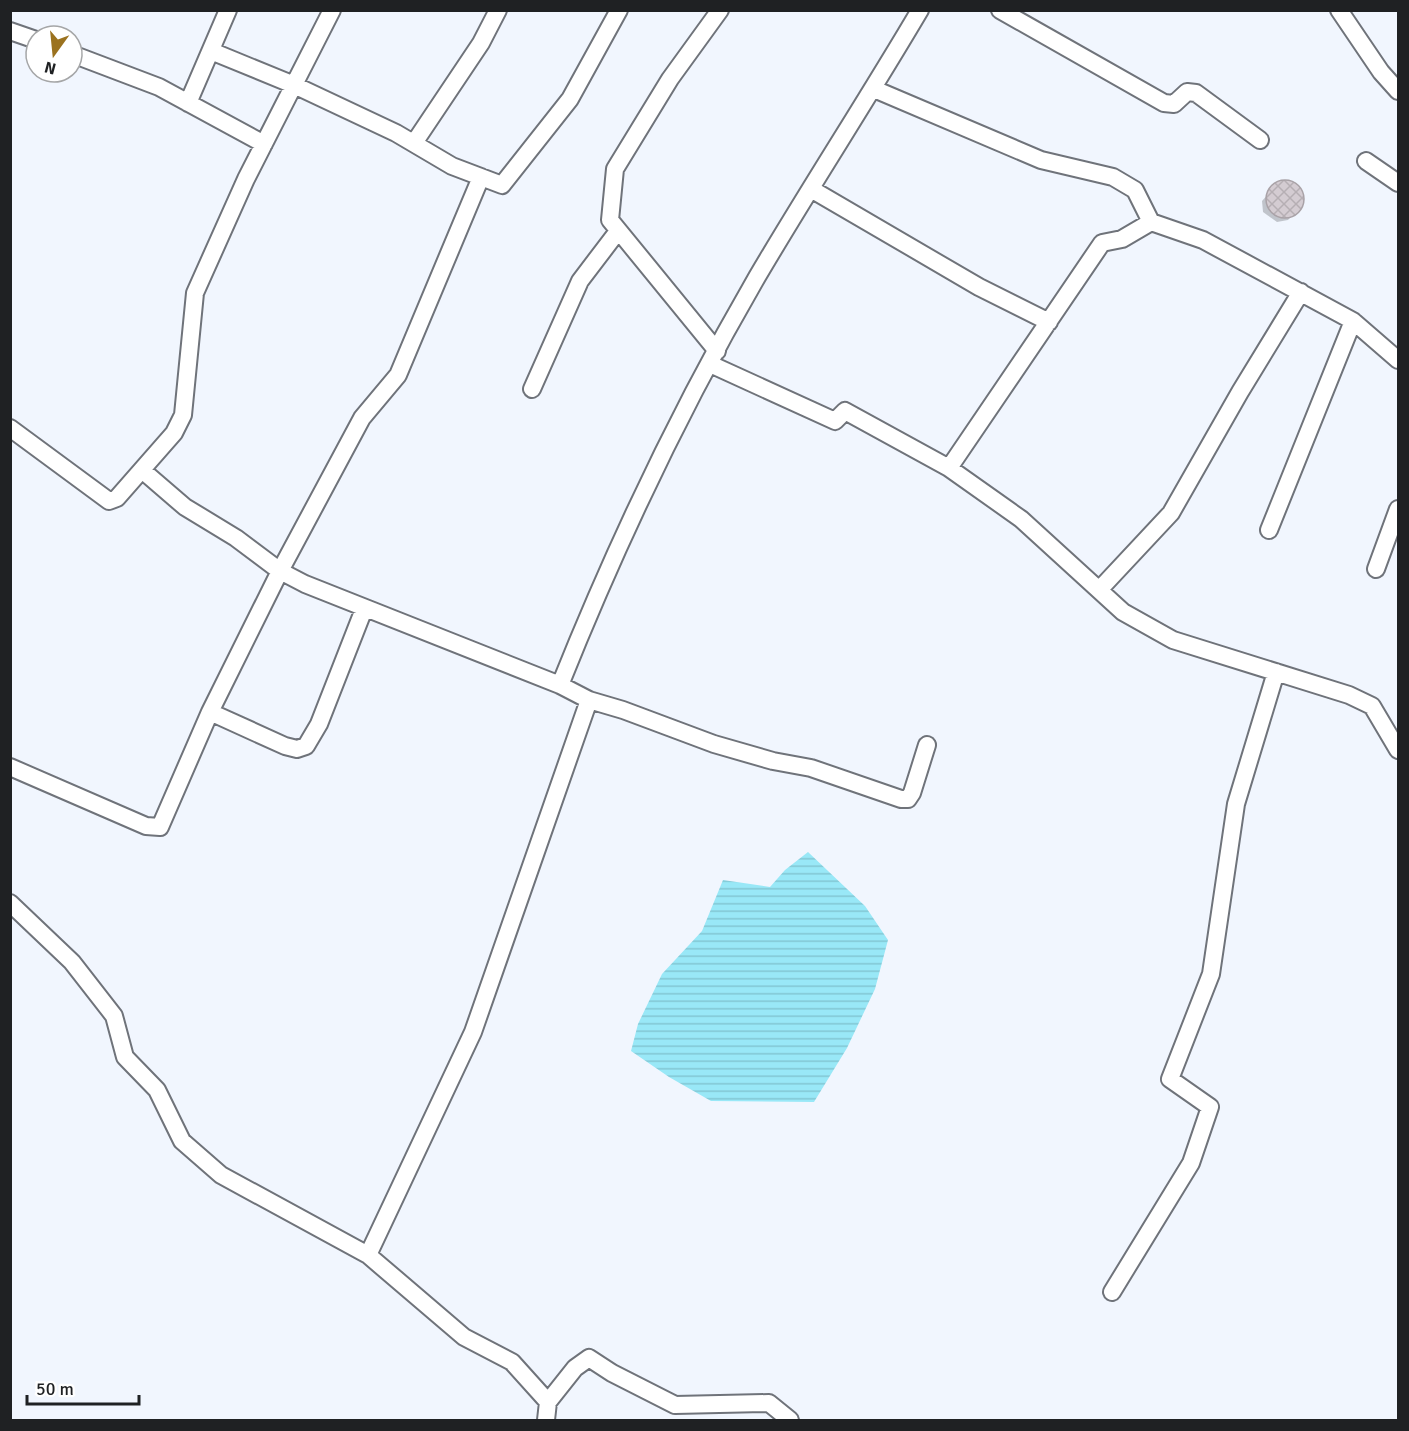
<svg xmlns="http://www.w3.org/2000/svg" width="1409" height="1431" viewBox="0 0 1409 1431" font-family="Signika,sans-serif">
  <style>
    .water { fill: url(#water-rules) }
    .shadow { fill: #0003 }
    .building { fill: url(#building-cross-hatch); stroke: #a9a2a7; stroke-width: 1.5 }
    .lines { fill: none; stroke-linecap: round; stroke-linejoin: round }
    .minor-casing { stroke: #6f737a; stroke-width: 20 }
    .minor { stroke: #fff; stroke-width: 16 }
  </style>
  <defs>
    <pattern id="water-rules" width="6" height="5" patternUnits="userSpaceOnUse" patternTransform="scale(1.5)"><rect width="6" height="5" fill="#99e8f7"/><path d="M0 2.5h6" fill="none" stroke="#83c7d3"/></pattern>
    <pattern id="building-cross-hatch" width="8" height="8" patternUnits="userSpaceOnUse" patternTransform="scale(1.5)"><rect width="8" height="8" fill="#d4ccd2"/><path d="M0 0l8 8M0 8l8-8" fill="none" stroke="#b6afb4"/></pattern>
  </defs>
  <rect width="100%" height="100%" fill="#f1f6fe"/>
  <path class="water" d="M808,852L865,906L888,940L875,989L847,1048L814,1102L711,1101L669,1077L631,1051L638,1024L662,974L702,931L723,880L770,887L785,870Z"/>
  <path class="shadow" d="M1291,183L1299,189L1301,205L1288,220L1277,222L1263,212L1262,201L1275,186Z"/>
  <path class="building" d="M1266 199a19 19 0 1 1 38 0a19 19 0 1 1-38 0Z"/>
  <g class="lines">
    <g class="minor-casing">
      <path id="minor" d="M1000,10L1164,103L1174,104L1187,92L1196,93L1260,140
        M1339,10L1381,72L1398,91
        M10,31L36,40
        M211,51L294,85L396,133L452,166L502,185L570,99L619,10
        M72,54L159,87L264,144
        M874,89L1041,160L1113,177L1135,190L1151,222
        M188,103L228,10
        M414,143L481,43L498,10
        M1366,161L1398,183
        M811,189L979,287L1049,322
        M717,351L610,220L615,169L670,79L720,10
        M710,364L835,421L845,411L949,468L1021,519L1123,612L1173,640L1349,695L1372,706L1398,750
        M532,389L580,281L618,231
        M10,428L109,501L117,498L174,433L183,415L195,293L246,179L332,10
        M949,468L1102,243L1122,239L1151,222L1203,240L1353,321L1398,360
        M142,470L185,507L236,538L280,571L305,584L560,685
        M1269,530L1353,321
        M1376,569L1398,509
        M1099,590L1171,513L1240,392L1301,292
        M589,700L623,710L714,744L773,761L811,768L901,799H908L912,793L927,745
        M210,712L285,746L297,749L306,746L319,724L364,609
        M10,767L146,826L160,827L210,712L280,571L362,418L398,375L481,177
        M10,903L72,962L114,1016L125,1057L157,1090L182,1141L221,1175L368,1255L464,1337L512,1362L548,1402L575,1368L589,1358L612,1373L675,1405L769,1403L790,1420
        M368,1255L473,1032L589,700L560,685C616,545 681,408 757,277C810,187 867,100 920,10
        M1112,1292L1191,1163L1210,1107L1170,1079L1211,974L1236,804L1276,672
        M546,1420L548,1402"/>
    </g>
    <use href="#minor" class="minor"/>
  </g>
  <rect width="1409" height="1431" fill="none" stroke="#1f2123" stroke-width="24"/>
  <g transform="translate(54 54) rotate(195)"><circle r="28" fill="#ffffff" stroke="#a5a6a7" stroke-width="1.5"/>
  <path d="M0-4.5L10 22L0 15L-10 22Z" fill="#9b721f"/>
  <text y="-9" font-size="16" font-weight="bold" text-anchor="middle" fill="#1f2123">N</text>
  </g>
  <path d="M27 1395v9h112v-9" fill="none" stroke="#1f2123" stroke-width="3"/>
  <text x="36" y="1395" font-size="18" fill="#1f2123" stroke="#ffffff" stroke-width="4.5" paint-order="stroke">50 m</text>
</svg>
